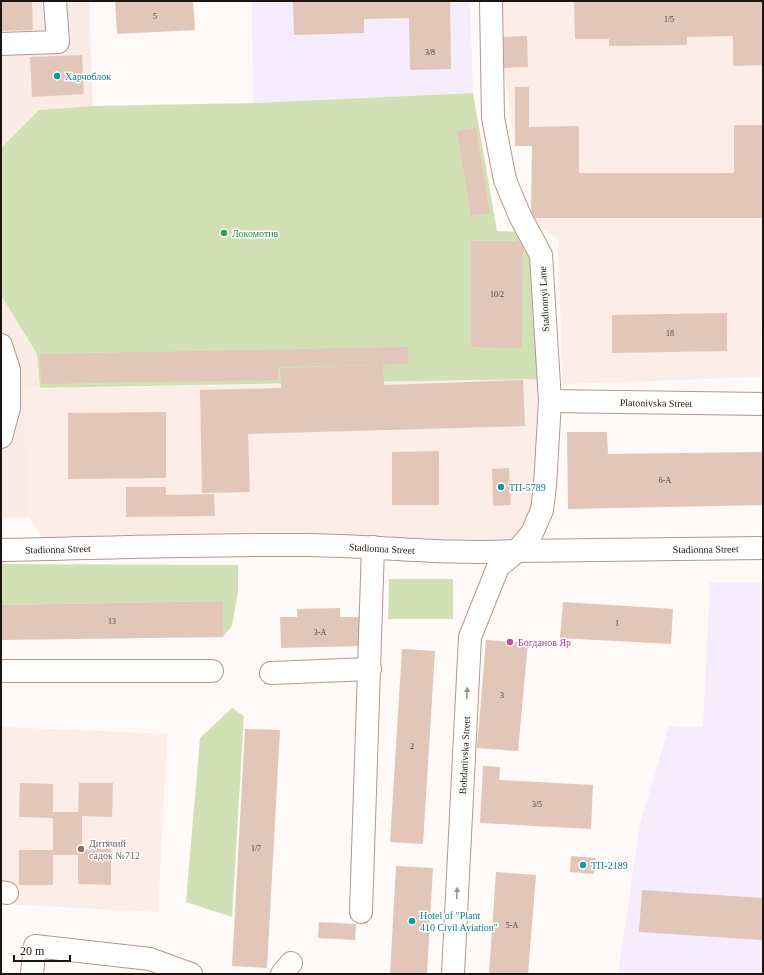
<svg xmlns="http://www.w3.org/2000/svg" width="764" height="975" viewBox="0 0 764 975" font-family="'Times New Roman',serif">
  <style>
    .built { fill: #faece5 }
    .industrial { fill: #f5edfe }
    .education { fill: #fcede7 }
    .green { fill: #d2e1b5 }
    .building { fill: #e1c6b9 }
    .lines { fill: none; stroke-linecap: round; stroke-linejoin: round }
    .minor-casing { stroke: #b1998c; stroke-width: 24 }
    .minor { stroke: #fff; stroke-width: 22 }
    .oneway { fill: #999593 }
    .culture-dot { fill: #0f9aa8; stroke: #fff; stroke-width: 1.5 }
    .leisure-dot { fill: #2e9e5b; stroke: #fff; stroke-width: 1.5 }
    .hotel-dot { fill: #d1479c; stroke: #fff; stroke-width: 1.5 }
    .education-dot { fill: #8d6e63; stroke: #fff; stroke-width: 1.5 }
    .labels { text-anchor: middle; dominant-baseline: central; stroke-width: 3; stroke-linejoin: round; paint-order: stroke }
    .number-label { font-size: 8px; fill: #4e403a }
    .culture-label { font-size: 10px; fill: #0d838f; stroke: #fff; text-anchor: start }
    .leisure-label { font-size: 10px; fill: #27864d; stroke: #fff; text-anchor: start }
    .street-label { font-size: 10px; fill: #1d140f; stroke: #fff }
    .hotel-label { font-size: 10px; fill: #b23c85; stroke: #fff; text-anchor: start }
    .education-label { font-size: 10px; fill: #785e54; stroke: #fff; text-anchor: start }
  </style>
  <rect width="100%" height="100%" fill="#fff9f7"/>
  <path class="built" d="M1,1H89L93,106L39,110L1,148Z
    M1,295L37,354L40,388L25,389L29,517L1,518Z"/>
  <path class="industrial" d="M252,1H470L473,93L253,103Z
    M710,582H763V974H618L640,824L669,726L703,727Z"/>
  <path class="education" d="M502,1H763V291L760,377L563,384L558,240L531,218L532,146H515L504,68Z
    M537,379L540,491L532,522L515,541L501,546L45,541L29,517L25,389Z
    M1,727L167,734L158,912L1,904Z"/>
  <path class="green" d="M473,93L497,231L523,232L531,244L537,379L40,388L37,354L1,295V148L39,110L93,106L253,103Z
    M1,564L238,565V592L232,626L223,637V601L1,605Z
    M389,579H453V619H388Z
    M232,708L244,716L232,917L186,902L200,738Z"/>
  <path class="building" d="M1,1H32L33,30L1,31Z
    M115,1H193L195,30L117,34Z
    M293,1H450L451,69L410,70L409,18L364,19V33L294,35Z
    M574,1H763V65L733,66V36L687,37V45L609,46V39H575Z
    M527,36L528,67L504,68L503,37Z
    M82,55L84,94L32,97L30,57Z
    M515,87H529V127L579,126V173H734V125H763V218H531L532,146H515Z
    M476,128L490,213L471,216L457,131Z
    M471,241H523L522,348L471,347Z
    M727,313V351L612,353V315Z
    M408,347V364L278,367V380L41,384L40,354Z
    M383,365L384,385L523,380L525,426L248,434L250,492L202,493L200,390L281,388L280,368Z
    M166,412V478L68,479V413Z
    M567,432H607L608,454L763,452V505L568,509Z
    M439,451V505H392V452Z
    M509,468L511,505L493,506L492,469Z
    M126,487H166V495L214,494L215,516L126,517Z
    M223,601V637L1,640V605Z
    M563,602L673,609L671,644L560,638Z
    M340,608V617H359L360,646L281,648L280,617H297V609Z
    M486,640L528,643L518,751L477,748Z
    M402,649L435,651L423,844L390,842Z
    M245,729L280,730L267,968L232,966Z
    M483,766L500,767L499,780L593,785L591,829L480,823Z
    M20,783L53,784V812H78L79,783H113L112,817L82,816V849H111V885L78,884V855H53V885H19V850H53V818L19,817Z
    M571,856L596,858L594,874L570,872Z
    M396,866L433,868L427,974H390Z
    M496,872L536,875L528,974H489Z
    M642,890L763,898V940L639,932Z
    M319,922L356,924L355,940L318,938Z"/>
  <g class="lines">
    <g class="minor-casing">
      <g id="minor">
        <path d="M1,44L58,42L55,1"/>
        <path d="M1,345L9,370V408L1,437"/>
        <path id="s1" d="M550,401L763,404"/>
        <path id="s2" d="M1,550C103,548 206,544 309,545C378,546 448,555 517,551L763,548"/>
        <path d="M1,671H212"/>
        <path d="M271,673L370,669"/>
        <path d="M1,892L7,893"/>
        <path d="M361,912L373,547"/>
        <path d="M32,974L35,946L150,959L191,974"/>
        <path d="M282,974L291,963"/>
        <path id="s3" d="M453,974L470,637L498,567L517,551L532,533L542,510L545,486L550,401L541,255L520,216L505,180L493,118L491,1"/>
      </g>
    </g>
    <use href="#minor" class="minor"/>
  </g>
  <defs><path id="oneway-solid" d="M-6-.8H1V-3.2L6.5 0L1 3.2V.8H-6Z"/></defs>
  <g class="oneway">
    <use href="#oneway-solid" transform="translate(467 693) rotate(-87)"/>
    <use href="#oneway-solid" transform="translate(457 893) rotate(-87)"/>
  </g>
  <g class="culture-dot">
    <circle cx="57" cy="76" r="4"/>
    <circle cx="501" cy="487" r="4"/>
    <circle cx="583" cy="865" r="4"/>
    <circle cx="412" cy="921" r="4"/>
  </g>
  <circle class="leisure-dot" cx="224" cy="233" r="4"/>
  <circle class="hotel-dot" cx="510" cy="642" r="4"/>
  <circle class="education-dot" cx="81" cy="849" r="4"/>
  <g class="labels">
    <g class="number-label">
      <text x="155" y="16">5</text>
      <text x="669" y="19">1/5</text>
      <text x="430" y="52">3/8</text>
      <text x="497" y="294">10/2</text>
      <text x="670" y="333">18</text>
      <text x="665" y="480">6-А</text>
      <text x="112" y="621">13</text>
      <text x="617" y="623">1</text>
      <text x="320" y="632">3-А</text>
      <text x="502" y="695">3</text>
      <text x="412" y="746">2</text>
      <text x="537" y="804">3/5</text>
      <text x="256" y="848">1/7</text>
      <text x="512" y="925">5-А</text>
    </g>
    <g class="culture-label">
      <text x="65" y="76">Харчоблок</text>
      <text x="509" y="487">ТП-5789</text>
      <text x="591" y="865">ТП-2189</text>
      <text x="420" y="915">Hotel of "Plant<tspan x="420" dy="12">410 Civil Aviation"</tspan></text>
    </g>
    <g class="leisure-label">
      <text x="232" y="233">Локомотив</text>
    </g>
    <g class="street-label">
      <text transform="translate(544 299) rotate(-93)">Stadionnyi Lane</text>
      <text stroke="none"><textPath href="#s1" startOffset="106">Platonivska Street</textPath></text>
      <text stroke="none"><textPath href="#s2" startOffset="381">Stadionna Street</textPath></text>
      <text stroke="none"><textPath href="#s2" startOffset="57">Stadionna Street</textPath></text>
      <text stroke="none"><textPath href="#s2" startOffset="705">Stadionna Street</textPath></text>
      <text stroke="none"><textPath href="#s3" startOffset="219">Bohdanivska Street</textPath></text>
    </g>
    <g class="hotel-label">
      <text x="518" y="642">Богданов Яр</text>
    </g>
    <g class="education-label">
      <text x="89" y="843">Дитячий<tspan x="89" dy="12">садок №712</tspan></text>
    </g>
  </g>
  <rect width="764" height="975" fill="none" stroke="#1d140f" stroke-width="4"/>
  <path d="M14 955v6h56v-6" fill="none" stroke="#1d140f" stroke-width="2"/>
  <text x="20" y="955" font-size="12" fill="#1d140f" stroke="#ffffff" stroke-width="3" paint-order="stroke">20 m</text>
</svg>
